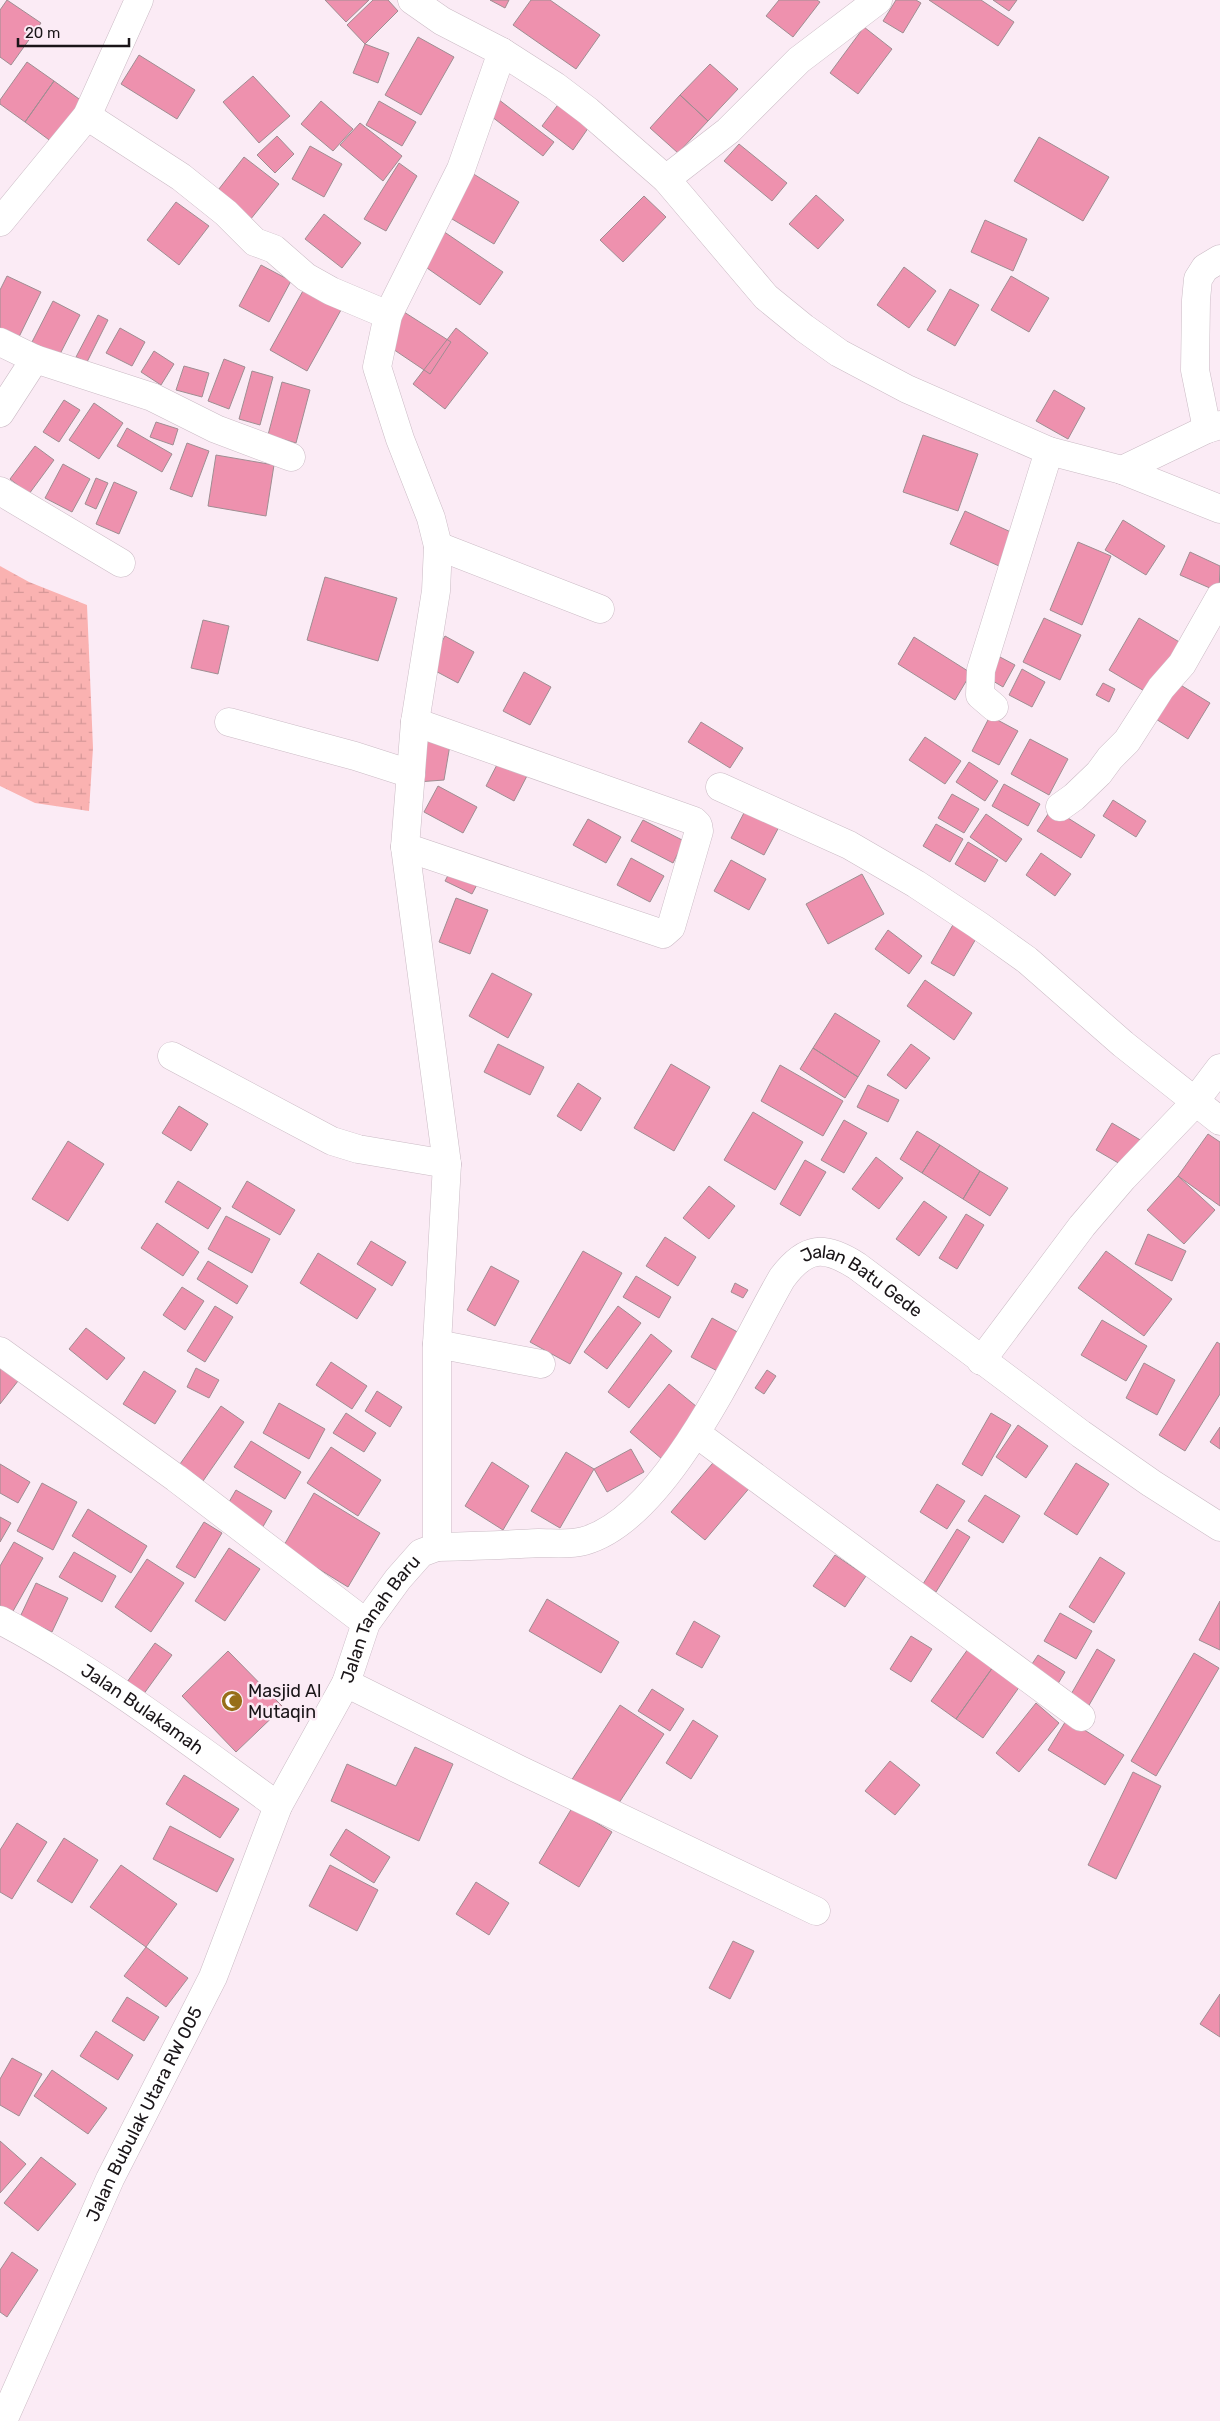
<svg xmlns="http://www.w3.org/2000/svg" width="1220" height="2421" viewBox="0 0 1220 2421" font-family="Rubik,sans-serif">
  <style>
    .wetland { fill: url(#wetland-marsh) }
    .building { fill: #ee91ae; stroke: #9f8d92 }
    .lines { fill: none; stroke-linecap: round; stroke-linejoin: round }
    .minor-casing { stroke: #cbbbc5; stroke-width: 29 }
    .minor { stroke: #fff; stroke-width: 28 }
    .labels { text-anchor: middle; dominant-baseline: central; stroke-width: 5; stroke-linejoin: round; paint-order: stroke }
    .street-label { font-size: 18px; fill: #1a1518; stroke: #fbebf5 }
    .poi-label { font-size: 18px; fill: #1a1518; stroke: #fbebf5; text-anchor: start }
  </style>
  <defs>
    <pattern id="wetland-marsh" width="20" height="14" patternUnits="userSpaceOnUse" patternTransform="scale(1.25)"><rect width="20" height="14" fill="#fab2b1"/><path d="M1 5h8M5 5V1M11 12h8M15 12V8" fill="none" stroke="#d69898"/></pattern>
  </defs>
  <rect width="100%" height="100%" fill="#fbebf5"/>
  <path class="wetland" d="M0,566L29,582L87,605L93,748L89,811L35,803L0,786Z"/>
  <path class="building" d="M7,0L41,23L11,65L0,57V10Z
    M325,0H369L346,22Z
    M373,0H388L398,11L365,44L347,25Z
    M490,0H509L505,8Z
    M531,0H550L600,35L576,69L513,25Z
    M779,0H817L820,2L793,37L766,16Z
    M896,0H916L921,3L903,33L883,21Z
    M929,0H981L1014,22L998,46Z
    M993,0H1017L1009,11Z
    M864,27L892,49L858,94L830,73Z
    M418,37L454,57L421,115L385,95Z
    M365,44L389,53L378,83L353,73Z
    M139,55L195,90L177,119L121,84Z
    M27,62L54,81L25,122L0,104V100Z
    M710,64L738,89L708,121L680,95Z
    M253,76L290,116L259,143L223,102Z
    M54,81L86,104L56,145L25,122Z
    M680,95L708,121L678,153L650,128Z
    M494,96L554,142L543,156L483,110Z
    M321,101L353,129L333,151L301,124Z
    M379,101L416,122L402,146L366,125Z
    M560,102L591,124L573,150L542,126Z
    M360,123L402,156L383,181L340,145Z
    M277,136L294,154L275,173L257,155Z
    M1039,137L1109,177L1083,221L1014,181Z
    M739,144L787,183L772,201L724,161Z
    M310,146L342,164L324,197L292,179Z
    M244,157L279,184L250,220L215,194Z
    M399,163L417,176L386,231L364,219Z
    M467,170L519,202L494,244L442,213Z
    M816,195L844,220L818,249L789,224Z
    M644,196L666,217L623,262L600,240Z
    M176,202L209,226L179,265L147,240Z
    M324,214L361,243L342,268L305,239Z
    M985,220L1027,239L1013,271L971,252Z
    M440,229L503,272L480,305L417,261Z
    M261,265L291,281L269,322L239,306Z
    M904,267L936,291L909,328L877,305Z
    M7,276L41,292L17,341L0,332V290Z
    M1011,276L1049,298L1029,332L991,310Z
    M304,289L341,310L307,371L270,350Z
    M950,289L979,305L955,346L927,330Z
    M53,301L80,315L59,356L32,342Z
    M404,312L451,342L430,374L384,343Z
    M98,315L108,320L87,362L76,357Z
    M120,328L145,342L132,366L106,353Z
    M456,328L488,353L445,409L413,384Z
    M154,351L174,364L161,385L141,372Z
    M224,359L245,367L229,409L208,401Z
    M184,366L209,373L202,397L176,390Z
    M252,371L273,377L260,425L239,419Z
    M282,382L310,390L296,443L268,435Z
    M1054,390L1085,408L1068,439L1036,421Z
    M64,400L80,410L59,442L43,432Z
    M94,403L123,423L99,459L69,440Z
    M156,422L178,429L173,445L150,437Z
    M127,428L172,454L162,472L117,446Z
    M923,435L978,454L958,511L903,492Z
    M187,443L209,451L192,497L170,489Z
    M35,446L54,460L29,494L10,479Z
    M216,455L274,465L266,516L208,506Z
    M63,464L90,479L72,512L45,498Z
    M96,478L108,483L96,509L85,504Z
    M114,482L137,492L119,534L96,524Z
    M965,511L1013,533L999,566L950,544Z
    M1123,520L1165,546L1146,575L1105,550Z
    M1078,542L1111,556L1082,625L1050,610Z
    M1190,552L1220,566L1219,592L1180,575Z
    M325,577L397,598L378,661L307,640Z
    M1044,618L1081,635L1060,680L1023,662Z
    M1139,618L1181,643L1151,695L1109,670Z
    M203,620L229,626L218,674L191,668Z
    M445,636L474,652L458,683L428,667Z
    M914,637L971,673L955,700L898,664Z
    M1000,657L1015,665L1003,687L988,678Z
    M1022,669L1045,682L1032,707L1009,695Z
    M524,672L551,687L530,725L503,711Z
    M1174,681L1210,703L1188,739L1151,716Z
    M1103,683L1115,689L1109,702L1096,695Z
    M990,716L1018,731L999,765L972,751Z
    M701,722L743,748L730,768L688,742Z
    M418,735L451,739L444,780L417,782Z
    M925,737L961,761L945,784L909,760Z
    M1030,739L1068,759L1049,795L1011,774Z
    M501,757L529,772L514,801L486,786Z
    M969,762L998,781L985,801L956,782Z
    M1004,784L1040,804L1028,826L992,806Z
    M438,786L477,807L463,833L424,812Z
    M952,794L979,809L964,833L938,818Z
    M1113,800L1146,821L1136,837L1103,816Z
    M747,807L780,825L764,855L731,838Z
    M1052,808L1095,835L1081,858L1037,831Z
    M986,814L1022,839L1006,862L970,837Z
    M588,819L621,837L606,863L573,845Z
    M643,820L684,841L673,863L631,841Z
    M936,824L963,839L950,862L923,846Z
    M968,842L998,860L985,882L955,864Z
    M1041,853L1071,874L1055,896L1026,875Z
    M631,858L664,876L650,902L617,885Z
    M731,860L766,879L749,910L714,891Z
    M454,864L481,877L472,894L445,881Z
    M862,874L884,914L828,944L806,904Z
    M456,898L488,910L470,954L439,942Z
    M954,923L977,937L954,976L931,963Z
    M888,930L922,956L909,974L875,949Z
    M492,973L532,994L508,1038L469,1016Z
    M925,980L972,1013L954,1040L907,1006Z
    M835,1013L880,1041L858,1077L813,1048Z
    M498,1044L544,1067L530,1095L484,1072Z
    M911,1044L930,1058L906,1089L887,1075Z
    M813,1048L858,1077L845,1098L800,1069Z
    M671,1064L710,1087L674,1151L634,1128Z
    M780,1065L843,1101L823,1136L761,1101Z
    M578,1083L601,1098L581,1131L557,1116Z
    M868,1085L899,1100L888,1122L857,1107Z
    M179,1106L208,1124L191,1151L162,1133Z
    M753,1112L803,1142L775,1190L724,1160Z
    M844,1120L867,1133L844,1173L821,1160Z
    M1112,1123L1142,1141L1127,1168L1096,1150Z
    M917,1131L940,1145L922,1173L900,1159Z
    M1208,1134L1220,1142V1206L1178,1176Z
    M68,1141L104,1164L68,1221L32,1199Z
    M940,1145L980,1171L963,1199L922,1173Z
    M876,1157L903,1178L879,1209L852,1189Z
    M805,1160L826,1172L800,1216L780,1204Z
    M980,1171L1008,1188L990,1216L963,1199Z
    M1178,1176L1215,1210L1184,1244L1147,1210Z
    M178,1181L221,1208L208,1229L165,1202Z
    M247,1181L295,1210L280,1235L232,1207Z
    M709,1186L735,1206L709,1239L683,1218Z
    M924,1201L947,1217L919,1256L896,1239Z
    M966,1214L984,1225L957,1269L939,1258Z
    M226,1216L270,1239L252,1273L208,1249Z
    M157,1223L199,1252L183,1276L141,1248Z
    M1148,1234L1186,1251L1172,1281L1135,1264Z
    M665,1237L696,1257L678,1286L646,1266Z
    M371,1241L406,1262L392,1286L357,1264Z
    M583,1251L622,1273L570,1364L530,1342Z
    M1106,1251L1172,1299L1144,1336L1078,1288Z
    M318,1253L376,1289L357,1319L300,1283Z
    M208,1261L248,1286L237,1304L197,1279Z
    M491,1266L519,1281L495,1326L467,1310Z
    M636,1276L671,1297L659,1318L623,1297Z
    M735,1283L748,1290L743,1298L731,1292Z
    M182,1287L204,1301L185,1330L163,1315Z
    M215,1306L233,1317L205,1362L187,1351Z
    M618,1306L641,1323L607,1369L584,1352Z
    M712,1318L743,1335L723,1374L691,1357Z
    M1102,1320L1147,1346L1126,1381L1081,1355Z
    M86,1328L125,1358L107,1380L69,1349Z
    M651,1334L672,1351L629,1408L608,1392Z
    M1217,1342L1220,1344V1394L1185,1451L1159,1435Z
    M331,1362L367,1386L352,1409L316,1385Z
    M1144,1363L1175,1380L1157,1415L1126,1398Z
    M0,1366L18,1381L0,1404Z
    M196,1368L219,1380L209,1398L187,1387Z
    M767,1370L776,1376L764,1394L755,1388Z
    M144,1371L176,1391L155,1424L123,1404Z
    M669,1384L702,1411L662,1459L630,1432Z
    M377,1391L402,1407L390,1427L365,1411Z
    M279,1403L325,1429L309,1459L263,1433Z
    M221,1406L244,1422L203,1481L180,1464Z
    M346,1413L376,1433L364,1452L333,1433Z
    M991,1413L1011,1425L982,1476L962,1464Z
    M1018,1425L1048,1446L1026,1478L996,1457Z
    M1220,1427V1449L1210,1442Z
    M251,1441L301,1472L285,1499L234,1467Z
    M331,1447L381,1480L358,1516L307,1483Z
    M631,1449L644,1472L607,1492L594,1469Z
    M566,1452L594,1469L560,1528L531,1511Z
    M718,1457L752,1485L705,1540L671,1512Z
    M492,1462L529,1486L503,1530L465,1506Z
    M1076,1463L1109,1484L1077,1535L1044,1514Z
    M0,1464L30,1482L18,1503L0,1493Z
    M42,1483L77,1502L53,1550L17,1531Z
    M937,1484L965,1501L947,1529L920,1512Z
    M236,1490L272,1511L261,1530L225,1509Z
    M314,1493L380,1533L348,1587L283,1547Z
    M985,1495L1020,1516L1003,1543L968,1521Z
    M88,1509L147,1546L131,1573L72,1536Z
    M0,1517L11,1523L0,1542Z
    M204,1522L222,1533L195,1578L176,1567Z
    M957,1529L970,1537L936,1592L923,1584Z
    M14,1542L43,1558L12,1613L0,1606V1566Z
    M229,1548L260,1569L225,1621L195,1601Z
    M74,1552L116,1576L102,1602L59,1577Z
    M835,1555L866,1576L845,1607L813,1586Z
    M1100,1557L1125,1573L1094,1623L1069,1607Z
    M147,1559L184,1583L151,1632L115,1607Z
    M36,1583L68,1598L52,1632L20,1617Z
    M547,1599L619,1642L601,1673L529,1631Z
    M1220,1601V1650L1199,1640Z
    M1060,1613L1092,1631L1076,1659L1044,1641Z
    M694,1621L720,1636L702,1668L676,1654Z
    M911,1636L932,1649L911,1682L890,1669Z
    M155,1643L172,1655L143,1695L127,1682Z
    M968,1649L993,1667L956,1719L931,1701Z
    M1097,1649L1115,1660L1088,1707L1070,1696Z
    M228,1651L283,1707L236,1752L182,1696Z
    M1194,1653L1219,1668L1156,1776L1131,1761Z
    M1038,1655L1065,1672L1056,1687L1028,1670Z
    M993,1667L1020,1686L983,1738L956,1719Z
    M652,1689L684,1709L670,1731L638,1711Z
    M1036,1703L1059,1723L1019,1772L996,1753Z
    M620,1705L664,1734L615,1809L571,1781Z
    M1067,1719L1124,1755L1105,1785L1048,1750Z
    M693,1720L718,1736L691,1779L666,1763Z
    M415,1747L453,1764L419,1841L331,1801L347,1764L396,1786Z
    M890,1761L920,1785L895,1815L865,1791Z
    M1133,1772L1161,1786L1116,1879L1088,1865Z
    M184,1775L239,1809L220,1838L166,1804Z
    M572,1808L612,1832L579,1887L539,1863Z
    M17,1823L47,1842L12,1899L0,1892V1850Z
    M170,1826L234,1859L217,1892L153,1859Z
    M346,1829L390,1857L374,1883L330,1855Z
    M64,1838L98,1860L72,1903L37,1881Z
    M121,1865L177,1904L146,1947L90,1907Z
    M330,1865L378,1890L357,1931L309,1906Z
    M476,1882L509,1903L489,1935L456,1914Z
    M733,1941L754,1951L730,1999L709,1988Z
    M146,1947L188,1978L166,2007L124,1976Z
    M1220,1994V2037L1200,2024Z
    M127,1997L159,2017L144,2041L112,2021Z
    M96,2031L133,2055L118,2080L80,2056Z
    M12,2058L42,2074L19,2116L0,2105V2079Z
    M52,2070L107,2108L88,2134L34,2096Z
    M0,2141L26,2164L0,2193Z
    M41,2157L76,2184L38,2231L4,2203Z
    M12,2252L38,2270L7,2317L0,2312V2270Z"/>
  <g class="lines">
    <g class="minor-casing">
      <g id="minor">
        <path d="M412,0L442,21L502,52L555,86L588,111L666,179L766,297L804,328L839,353L907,389L1049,451L1122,470L1220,509"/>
        <path d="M87,116L181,177L226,213L255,242L274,249L306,277L331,291L388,315"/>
        <path d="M666,179L728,131L799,60L878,0"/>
        <path d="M0,222L87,116L139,0"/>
        <path d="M0,342L35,359L152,397L216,429L291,457"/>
        <path d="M0,413L35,359"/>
        <path d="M1207,429L1195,370L1196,300L1198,279L1205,268L1220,259"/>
        <path d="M1122,470L1207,429L1220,425"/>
        <path d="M0,491L121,563"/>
        <path d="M438,546L600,609"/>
        <path d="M994,707L980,695L981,670L1049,451"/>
        <path d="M229,722L355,756L411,774"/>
        <path d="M720,787L849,845L916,884L978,925L1027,960L1123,1044L1220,1121"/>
        <path d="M1060,807L1074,797L1099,773L1110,758L1127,741L1161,688L1182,664L1220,597"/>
        <path d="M405,847L663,934L671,927L699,831L698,825L694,821L415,722"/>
        <path d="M172,1056L332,1141L358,1149L447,1164"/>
        <path d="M437,1344L541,1364"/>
        <path d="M0,1351L176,1478L366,1623"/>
        <path d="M981,1361L1082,1226L1123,1178L1189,1109L1220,1068"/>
        <path d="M697,1434L1081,1717"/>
        <path d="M437,1547V1344L447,1164L405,847L415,722L436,591L438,546L431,518L400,439L377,367L388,315L461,169L502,52"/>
        <path id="s1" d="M0,1620C99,1672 188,1741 278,1806"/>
        <path d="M346,1683L518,1769L816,1911"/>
        <path id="s2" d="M3,2421L110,2179L213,1977L278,1806L346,1683L366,1623L398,1579L421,1553L437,1547C471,1546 505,1545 539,1543C553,1543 570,1545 584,1541C668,1518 740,1350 782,1278C806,1246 824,1245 857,1266L1081,1434L1151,1483L1220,1527"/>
      </g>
    </g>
    <use href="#minor" class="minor"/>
  </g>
  <defs>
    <g id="mosque-disc" transform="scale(1.125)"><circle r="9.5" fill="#976e19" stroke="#fbebf5"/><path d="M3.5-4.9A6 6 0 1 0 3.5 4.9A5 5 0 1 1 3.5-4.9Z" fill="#fff"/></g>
  </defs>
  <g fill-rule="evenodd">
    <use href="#mosque-disc" x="232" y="1701"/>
  </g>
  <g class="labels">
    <g class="street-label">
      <text stroke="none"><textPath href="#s2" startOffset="1565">Jalan Batu Gede</textPath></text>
      <text stroke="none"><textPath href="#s2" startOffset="888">Jalan Tanah Baru</textPath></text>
      <text stroke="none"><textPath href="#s1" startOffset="168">Jalan Bulakamah</textPath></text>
      <text stroke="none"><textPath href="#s2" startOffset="338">Jalan Bubulak Utara RW 005</textPath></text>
    </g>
    <g class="poi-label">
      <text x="248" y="1691">Masjid Al<tspan x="248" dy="21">Mutaqin</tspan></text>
    </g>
  </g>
  <path d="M18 38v8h111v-8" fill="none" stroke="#1a1518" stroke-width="2.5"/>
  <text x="25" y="38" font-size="15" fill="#1a1518" stroke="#fbebf5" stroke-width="4" paint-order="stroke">20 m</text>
</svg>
